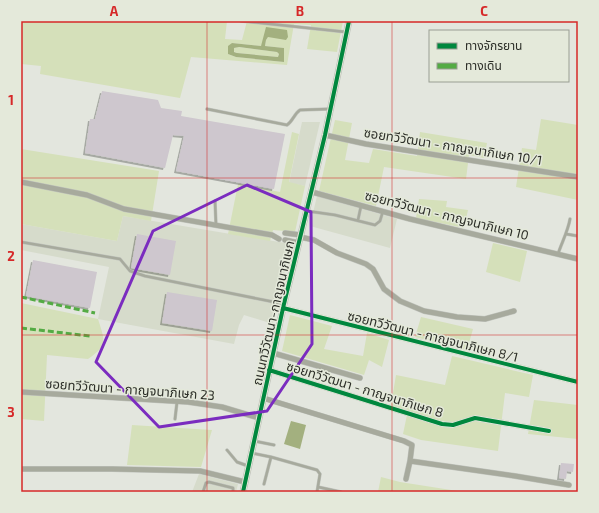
<svg xmlns="http://www.w3.org/2000/svg" width="599" height="513" viewBox="0 0 599 513" font-family="'Exo 2','Noto Sans Thai',sans-serif">
  <style>
    .built { fill: #d6dbcb }
    .green { fill: #d5e0ba; fill-rule: evenodd }
    .water { fill: #a3b07f; fill-rule: evenodd }
    .building { fill: #cec7ce; filter: url(#shadow) }
    .lines { fill: none; stroke-linecap: round; stroke-linejoin: round }
    .service-casing { stroke: #c1c4be; stroke-width: 3.5 }
    .minor-casing { stroke: #c1c4be; stroke-width: 6 }
    .tertiary-casing { stroke: #c1c4be; stroke-width: 7 }
    .service { stroke: #a7aa9d; stroke-width: 2.5 }
    .minor { stroke: #a7aa9d; stroke-width: 5 }
    .tertiary { stroke: #a7aa9d; stroke-width: 6 }
    .quiet { stroke: #54ab44; stroke-width: 3; stroke-dasharray: 6 3; stroke-linecap: butt }
    .cycleway-casing { stroke: #e4e9da; stroke-width: 6 }
    .cycleway { stroke: #00873e; stroke-width: 4 }
    .marked { fill: none; stroke: #7b2cbf; stroke-width: 3; stroke-linejoin: round }
    .grid { fill: none; stroke: #d62828; stroke-width: 1; stroke-opacity: 0.55 }
    .labels { text-anchor: middle; dominant-baseline: central; stroke-width: 3; stroke-linejoin: round; paint-order: stroke }
    .street-label { font-size: 13px; fill: #2c2e28; stroke: #e4e9da }
    .neatline { fill: none; stroke: #d62828; stroke-width: 1.5 }
    .grid-label { font-size: 13px; text-anchor: middle; font-weight: bold; fill: #d62828 }
  </style>
  <defs>
    <filter id="shadow"><feDropShadow dx="-2" dy="2" stdDeviation="0" flood-color="#0004"/></filter>
  </defs>
  <rect width="100%" height="100%" fill="#e3e6de"/>
  <path class="built" d="M302,122H320L305,186L289,183Z
    M317,196L397,219L390,248L310,226Z
    M123,216L291,244L273,324L244,315L239,325L234,344L98,319L109,267L21,250V224L117,241Z
    M199,474L238,484L236,492H192Z"/>
  <path class="green" d="M21,21H227L225,39L242,40L247,21H343L337,52L307,49L311,25L294,24L287,65L191,57L180,98L40,74L41,66L21,64ZM273,28L266,40L265,46L284,48V62L236,57L228,54L232,43L261,46Z
    M238,47L277,52L279,54L278,57L237,53L233,51L234,48Z
    M541,119L578,125V200L516,187L522,148L536,150Z
    M335,120L352,123L345,160L369,163L373,149L417,156L420,132L487,143L484,158L469,155L466,179L384,167L376,206L319,191Z
    M292,132L299,134L289,182L305,186L295,232L273,230L270,241L228,234L238,184L280,192Z
    M21,149L159,171L151,221L123,216L117,241L21,224Z
    M419,199L447,201L446,207L468,210L464,228L416,218Z
    M493,243L527,251L520,282L486,272Z
    M21,303L98,319C105,341 108,345 88,359L47,355L44,421L21,419Z
    M290,315L332,326L324,349L363,356L367,333L389,340L382,367L369,360L364,375L282,351Z
    M421,317L473,329L467,350L415,337Z
    M452,356L533,375L529,397L505,393L498,451L421,440L403,434L408,410L391,405L396,375L445,385Z
    M534,400L578,405V439L528,434Z
    M132,425L212,430L201,467L127,465Z
    M381,477L400,482L464,492H378Z"/>
  <path class="water" d="M266,27L287,30L288,37L286,40L268,37L266,40L265,46L284,48V62L236,57L228,54V46L232,43L261,46ZM239,47L277,52L279,54L278,57L237,53L234,52V48Z
    M291,421L306,425L300,449L284,444Z"/>
  <path class="building" d="M102,91L158,100L161,108L182,111L181,116L285,134L274,189L176,171L184,136L173,135L165,168L85,153L90,119H95Z
    M137,234L176,241L170,275L131,268Z
    M33,260L97,272L90,308L26,296Z
    M167,292L217,300L212,331L162,323Z
    M561,463L574,464L573,472L567,471L566,479L559,478Z"/>
  <g class="lines">
    <g class="service-casing">
      <path id="service" d="M241,21L346,32
        M207,109L287,125C293,121 294,114 300,110L329,109
        M215,201L216,225
        M307,211L335,215L375,225L380,221L383,211
        M358,220L361,206
        M566,234L578,236
        M21,242L120,259L130,271L145,276L284,304
        M558,254C562,242 568,231 570,219
        M175,419L177,402
        M254,441L274,445
        M227,450L237,462L248,466
        M252,453L271,457L317,470L320,474L317,492
        M264,484L271,457
        M318,487L341,492
        M203,492L206,483L209,482L233,488V492"/>
    </g>
    <g class="minor-casing">
      <path id="minor" d="M325,135L366,144L578,177
        M21,182L87,195L124,209L272,235L279,239
        M312,192L410,219L578,259
        M285,233L301,235
        M300,237L314,240L337,253L366,264L373,269L384,289L400,301L424,311L457,317L485,319L514,311
        M285,240L299,243
        M283,308L578,382
        M273,353L360,378
        M269,370L442,424L453,425L475,418L549,431
        M21,392L188,402L222,407L259,418
        M263,398L404,441L412,445L410,461L406,479
        M410,461L515,476L569,485
        M21,469H112L200,471L245,482"/>
    </g>
    <g class="tertiary-casing">
      <path id="tertiary" d="M243,492L283,308L325,135L349,21"/>
    </g>
    <use href="#service" class="service"/>
    <use href="#minor" class="minor"/>
    <use href="#tertiary" class="tertiary"/>
    <path class="quiet" d="M21,297L95,313
      M21,328L90,336"/>
    <g class="cycleway-casing">
      <path id="cycleway" d="M283,308L578,382
        M269,370L442,424L453,425L475,418L549,431
        M243,492L283,308L325,135L349,21"/>
    </g>
    <use href="#cycleway" class="cycleway"/>
  </g>
  <path class="marked" d="M247,185L311,212L312,344L267,411L159,427L96,362L153,231Z"/>
  <path class="grid" d="M207,21V492M392,21V492M21,178H578M21,335H578"/>
  <g class="labels">
    <g class="street-label">
      <text transform="translate(453 146) rotate(9)">ซอยทวีวัฒนา - กาญจนาภิเษก 10/1</text>
      <text transform="translate(447 215) rotate(14)">ซอยทวีวัฒนา - กาญจนาภิเษก 10</text>
      <text transform="translate(273 313) rotate(-77)">ถนนทวีวัฒนา-กาญจนาภิเษก</text>
      <text transform="translate(433 336) rotate(14)">ซอยทวีวัฒนา - กาญจนาภิเษก 8/1</text>
      <text transform="translate(130 389) rotate(4)">ซอยทวีวัฒนา - กาญจนาภิเษก 23</text>
      <text transform="translate(365 389) rotate(17)">ซอยทวีวัฒนา - กาญจนาภิเษก 8</text>
    </g>
  </g>
  <rect width="599" height="513" fill="none" stroke="#e4e9da" stroke-width="44"/>
  <rect x="429" y="30" width="140" height="52" fill="#e4e9da" stroke="#9a9e93"/>
  <rect x="437" y="43" width="20" height="6" fill="#00873e" stroke="#9a9e93"/>
  <text x="465" y="50" font-size="12" fill="#2c2e28">ทางจักรยาน</text>
  <rect x="437" y="63" width="20" height="6" fill="#54ab44" stroke="#9a9e93"/>
  <text x="465" y="70" font-size="12" fill="#2c2e28">ทางเดิน</text>
  <rect x="22" y="22" width="555" height="469" class="neatline"/>
  <g class="grid-label">
    <text x="114" y="16">A</text>
    <text x="300" y="16">B</text>
    <text x="484" y="16">C</text>
    <text x="11" y="105">1</text>
    <text x="11" y="261">2</text>
    <text x="11" y="417">3</text>
  </g>
</svg>
